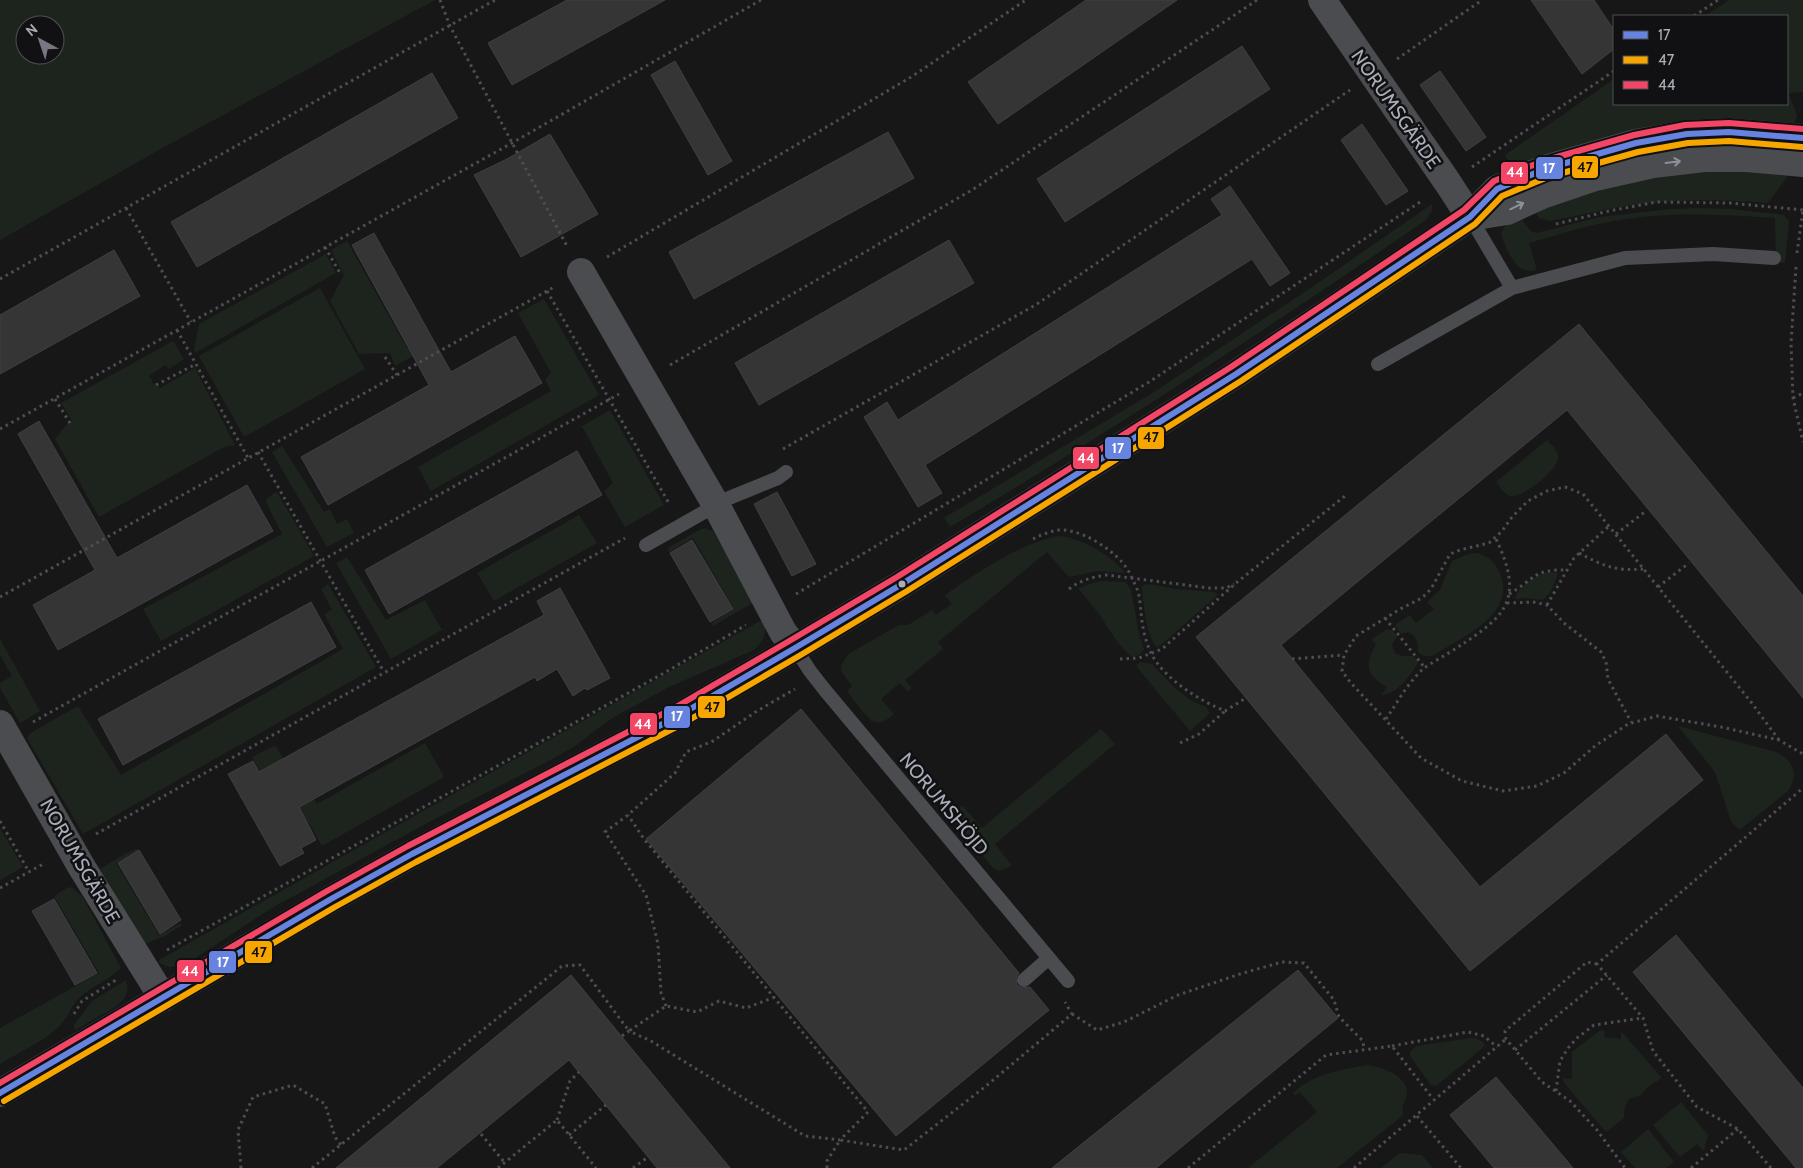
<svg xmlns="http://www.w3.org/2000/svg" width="1803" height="1168" viewBox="0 0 1803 1168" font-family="Cabin,sans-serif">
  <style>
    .green { fill: #1d241e; fill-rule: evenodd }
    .building { fill: #353536; stroke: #3f4043 }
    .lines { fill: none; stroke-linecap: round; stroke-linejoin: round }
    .path { stroke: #4d4e52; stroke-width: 3; stroke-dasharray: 2.5 4; stroke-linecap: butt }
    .service { stroke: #4b4c50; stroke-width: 14 }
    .minor { stroke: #4b4c50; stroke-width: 28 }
    .bus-1-casing { stroke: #111113; stroke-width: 10 }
    .bus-2-casing { stroke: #111113; stroke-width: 10 }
    .bus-3-casing { stroke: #111113; stroke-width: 10 }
    .bus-1 { stroke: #6683e0; stroke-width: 6 }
    .bus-2 { stroke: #f7a600; stroke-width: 6 }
    .bus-3 { stroke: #f34667; stroke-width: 6 }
    .oneway { stroke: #8c9099 }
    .bus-dot { fill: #a8adb8; stroke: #111113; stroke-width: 2 }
    .labels { text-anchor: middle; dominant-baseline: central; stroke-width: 5; stroke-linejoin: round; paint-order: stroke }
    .street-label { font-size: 19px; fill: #a8adb8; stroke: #111113 }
    .line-badge { stroke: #111113; stroke-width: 2 }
    .badge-label { font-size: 14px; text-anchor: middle; font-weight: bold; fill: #fff }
    .pale-badge-label { font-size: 14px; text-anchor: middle; font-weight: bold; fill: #111 }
  </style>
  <rect width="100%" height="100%" fill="#171717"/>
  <path class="green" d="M0,0H435L168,145L0,240ZM25,25H55V55H25Z
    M1729,0H1803V92L1788,93L1797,115L1794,126L1513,171L1505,155L1614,79V104H1787V16H1705Z
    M1793,169L1768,203C1720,199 1673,199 1625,206C1600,210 1574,217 1549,221L1539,218L1537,215V208L1663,171Z
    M1432,204V211L1426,220C1270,327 1112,431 950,527L944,518L1154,392L1315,285Z
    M1702,208L1731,209L1784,215L1789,221L1785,263L1776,262L1775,218C1718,214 1660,211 1603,223C1578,228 1554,236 1529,243L1536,267V270C1516,276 1506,249 1501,234C1503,225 1513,219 1522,220L1531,231L1536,233L1600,217L1671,209Z
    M347,241L407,348L421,341L426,349L395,366L390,353L359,354L330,301L344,275L331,250Z
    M326,254L336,273L195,353L194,349L199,324Z
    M320,288L365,369L244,437L199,356Z
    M544,299L599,395L431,491L418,467L551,391L545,380L551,373L518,313Z
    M173,341L184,359L169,369L165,365L149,376L153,381L151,382L160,388L195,368L235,445L224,447L99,517L55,439L67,424L72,421L61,403Z
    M610,410L664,505L625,527L604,491L613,483L582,426Z
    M1547,440C1551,444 1558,450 1558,456C1560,470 1522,498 1510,496C1504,494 1500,487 1496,482Z
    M282,446L324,512L330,509L337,524L347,519L354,533L327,547L272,452Z
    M277,492L314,556L161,641L143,609L282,534L265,500L274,493Z
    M579,515L597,543L494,601L477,573Z
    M705,528L713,531L754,602L713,626L711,623L734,609L693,538L669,552L668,548L699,530Z
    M1059,536C1080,537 1113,556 1125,573L1097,571L1070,577L1067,575L1047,552L938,642L943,649L905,680L912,688L908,692L900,683L881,699L894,714C889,718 882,724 875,722C867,720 853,698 847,691L852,686L841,671L842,664L848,654L899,625H908L932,610L936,615L952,604L945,595C978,572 1020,543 1059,536Z
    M1476,553C1487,555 1494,561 1499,571C1519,615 1462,636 1434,655C1428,657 1423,657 1418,652C1418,643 1417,636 1408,632L1401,634L1395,625L1410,615L1416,623L1434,609L1427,602L1440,590L1452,561L1468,554Z
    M347,557L386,620L425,600L442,630L391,659L336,563Z
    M1548,572L1558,573L1552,590L1543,600L1526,598L1515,599C1518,586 1535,576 1548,572Z
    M1103,581L1125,582L1131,589L1139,634L1144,649L1139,655L1132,657L1118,643L1099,614L1078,588L1089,584Z
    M328,584L376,667L83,834L27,738L32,732L78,706L121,775L343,649L324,614L332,610L321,589Z
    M1149,584L1176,589L1215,592L1218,595L1162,644L1157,647C1146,636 1143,602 1142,587L1144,585Z
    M760,621H763C768,634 763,641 754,650L669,687L634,706L609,720L575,746L545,763L429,822L270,909L185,965L169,967L159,963V960Z
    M1387,629L1393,631L1397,636L1392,645L1395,653L1403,656H1413L1418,661V663C1410,676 1398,693 1383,695L1382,694L1387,687C1365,674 1365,666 1376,644L1371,640Z
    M0,639L40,711L20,723L0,688V683L12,676L0,655Z
    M1140,662L1152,664L1177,690L1192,701L1206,707L1210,713L1190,731L1136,666Z
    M1678,726L1776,752C1793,760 1799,773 1789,790L1741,829H1738L1731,821L1715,772Z
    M1101,729L1115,744L995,844L1012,866L999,871L993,868L957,826C954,818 956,812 961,806L964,807L982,828Z
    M425,743L444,777L322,846L309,823L293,830L252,757L273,746L277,747L292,775L299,771L317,804Z
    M0,828L23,867L0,880Z
    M136,849L138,850L116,863L159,935L181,923V926L165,936L145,944L100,869L125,854Z
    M71,887L82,896L121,968C109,980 93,986 80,997C72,1005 69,1015 62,1023C48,1040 19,1052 0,1064V1028L99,973L54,896L67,888Z
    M126,980C134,1002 107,1011 92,1020C86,1023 81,1028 75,1030L74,1025L92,1001Z
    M1604,1030L1605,1037L1621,1039V1031L1662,1078L1648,1087L1641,1095L1629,1099L1625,1107L1624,1118L1606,1132L1564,1083L1563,1078L1572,1079V1052L1599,1031Z
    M1472,1038C1478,1039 1483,1040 1485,1046L1436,1086L1431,1085L1410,1056V1052L1416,1046Z
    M1367,1065C1380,1067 1406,1074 1407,1092C1407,1100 1401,1103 1403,1115L1337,1168H1248L1317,1112L1300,1092L1295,1096L1293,1093C1314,1074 1340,1070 1367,1065Z
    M1681,1102L1708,1135L1704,1151L1697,1144L1680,1157L1653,1125Z
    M1648,1129L1674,1162L1666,1168H1635L1621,1152Z
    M1400,1153L1422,1155L1433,1168H1381Z"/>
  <path class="building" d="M567,0H665L512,85L488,43Z
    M1086,0H1177L998,124L968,82Z
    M1531,0H1594L1614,30V49L1582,74Z
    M1242,46L1270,89L1065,222L1037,179Z
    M675,61L732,161L708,175L651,75Z
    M1440,71L1486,137L1466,151L1420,85Z
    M432,73L458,118L197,267L171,222Z
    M1362,124L1408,191L1386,205L1341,140Z
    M888,132L914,178L694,299L669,252Z
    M550,134L598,214L521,257L474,175L507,159Z
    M1230,186L1290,273L1270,286L1252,259L925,465L942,493L918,507L864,417L887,402L898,420L1222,215L1211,199Z
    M374,233L451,372L515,336L542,383L328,505L301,457L429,385L352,245Z
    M949,240L974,283L759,405L735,363Z
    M114,250L140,296L0,374V315Z
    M1579,324L1803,596V698L1567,410L1379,564L1281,645L1480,887L1666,734L1703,780L1470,971L1196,637Z
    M39,421L117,558L247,485L273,531L58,650L33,605L95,570L18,434Z
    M577,451L602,495L389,614L365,570Z
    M777,492L816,564L792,576L754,504Z
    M692,540L733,609L710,622L670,553Z
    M560,588L610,678L587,690L585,688L573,696L557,669L537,681L535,677L299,807L316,840L301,848L304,853L280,866L228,774L253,761L259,772L544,615L537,601Z
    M311,602L336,647L123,765L98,719Z
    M801,709L1019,973L1016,978L1017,985L1022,988L1030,987L1049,1010L896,1136L646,839Z
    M139,850L181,920L160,934L118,863Z
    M54,899L97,973L75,985L32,911Z
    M1676,935L1803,1088V1168H1796L1633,972Z
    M1298,970L1338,1018L1156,1168H1052Z
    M571,975L730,1168H657L569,1060L437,1168H336Z
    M1496,1077L1519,1104L1573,1168H1494L1450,1115Z"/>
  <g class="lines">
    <path class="path" d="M440,0L450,26L568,248
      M1694,16L1718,0
      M1397,59L1482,0
      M1472,167L1614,71
      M126,208L191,322
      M1556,224L1609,211L1657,202L1730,203L1803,210
      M325,247L340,273
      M1797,253L1803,210
      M607,257L911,77L1026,0
      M1796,267L1791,343L1793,398L1803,442
      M0,279L495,0
      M547,291L670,505
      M177,330L248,458
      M385,357L397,375
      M670,365L972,190L1257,0
      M156,385L196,364
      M1793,398L1803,393
      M55,399L70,423
      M0,429L512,143L761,0
      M783,449L1037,304L1350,90
      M258,452L384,672
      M1616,534L1646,511
      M1033,539C1041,535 1050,531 1059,530C1081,529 1108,547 1122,562C1129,570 1133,580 1137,589C1140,596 1140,605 1141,612C1142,626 1145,640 1151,653C1163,678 1200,701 1225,711L1246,698
      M1579,553C1604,566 1614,571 1643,569
      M1658,587L1689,563
      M1069,589C1081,580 1092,577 1107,575L1209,588H1226L1234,584
      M796,594L1149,382L1423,200
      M1509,594C1535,579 1533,569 1567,570
      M0,597L556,286
      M1507,603L1533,602L1547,605L1564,623L1601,652L1606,662L1608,679L1631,722
      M1547,605L1574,558L1609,526
      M1385,618L1425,668
      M1120,659L1139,658L1162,649L1236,583L1345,496
      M1292,659L1344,655
      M1386,719C1397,703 1407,684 1422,670C1429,664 1439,659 1447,654C1502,619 1528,604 1495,537
      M33,722L619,394
      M1779,740L1751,702L1583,494L1565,487L1547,491L1528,501L1512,517L1502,531L1489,543L1460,550L1450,554L1431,589L1422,598L1402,608L1356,636L1344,655L1342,671L1350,682L1421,758L1462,781L1503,791L1537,786L1564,773L1595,746L1628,724L1657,716L1721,727L1779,740L1803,754
      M1180,743L1199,734L1225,711
      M0,821L29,872
      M96,834L625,538
      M0,888L45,863
      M167,950L664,673L746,625
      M1597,964L1587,962L1505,1031L1506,1039L1542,1082L1570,1101L1597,1130L1625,1168
      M666,1006L661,993L658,944L646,895L605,832L628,815L675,773L686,752L713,741L757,711L795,689
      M74,1014L82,1001L116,980
      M1072,1014L1097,1030L1124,1022L1178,995L1240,974L1282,962L1304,963L1334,1000L1339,1017L1363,1041L1364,1050
      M622,1036L629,1031L651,1041L805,1136L840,1140L868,1112L644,839L628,815
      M1392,1046L1468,1032L1484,1036L1497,1047
      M1515,1050L1607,975
      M1556,1091L1560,1061L1568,1048L1577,1038L1594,1025L1642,1018
      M1417,1116L1461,1168
      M557,1120L570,1081L579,1072
      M481,1134L505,1163
      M569,1135L606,1105
      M241,1168L238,1130L253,1097L293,1085L325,1104L335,1137L341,1145
      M312,1168L562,966L580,965L629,1031L666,1006L697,1012L719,1001L746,1008L775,997
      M498,1168L557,1120L596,1168
      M633,1168L648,1157
      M827,1168V1161L840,1140L904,1150L986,1086L1072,1014L1065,1002
      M1188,1168L1326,1055L1392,1046L1433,1099
      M1354,1168L1506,1039
      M1691,1168L1738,1129
      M1771,1168L1738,1129L1697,1107L1653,1051L1643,1018L1597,964L1803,788"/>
    <path class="service" d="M1512,288L1625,258L1713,254L1774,258
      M1378,364L1512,288L1470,217
      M646,545L729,498L778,478L786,472
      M795,648L810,671L824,689L1068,981
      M1024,980L1049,958"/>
    <path class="minor" d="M1322,0L1448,183L1470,217
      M1470,217L1507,211L1542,195L1595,177L1653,164L1704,158H1747L1803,163
      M581,272L716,505L783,632L795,648
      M0,724L81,866L163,998
      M0,1093L331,899L412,854L680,715L795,648L902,584L1236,374L1470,217L1497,189L1545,169L1636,143L1687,134L1729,132L1803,138"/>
    <g class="bus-1-casing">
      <path id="bus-1" d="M0,1093L331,899L412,854L680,715L795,648L902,584L1236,374L1470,217L1497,189L1545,169L1636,143L1687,134L1729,132L1803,138"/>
    </g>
    <g class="bus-2-casing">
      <path id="bus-2" d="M4,1101L335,907L416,862L684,723L799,656L907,591L1241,381L1475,224L1502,196L1548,177L1638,152L1688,143L1729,141L1802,147"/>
    </g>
    <g class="bus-3-casing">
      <path id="bus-3" d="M0,1083L327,891L408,846L676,707L791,640L897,577L1231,367L1464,210L1494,181L1543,161L1634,135L1685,125L1729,123L1803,129"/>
    </g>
    <use href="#bus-1" class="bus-1"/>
    <use href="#bus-2" class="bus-2"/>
    <use href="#bus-3" class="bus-3"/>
  </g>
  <defs><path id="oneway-shaft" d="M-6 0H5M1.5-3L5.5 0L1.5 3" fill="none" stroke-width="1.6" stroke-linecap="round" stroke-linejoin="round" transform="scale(1.25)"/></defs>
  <g class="oneway">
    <use href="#oneway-shaft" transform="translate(1673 162) rotate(-7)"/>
    <use href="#oneway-shaft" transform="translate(1517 206) rotate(-26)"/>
  </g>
  <circle class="bus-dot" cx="902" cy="584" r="4.5"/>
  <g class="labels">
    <g class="street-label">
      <text transform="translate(1396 109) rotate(55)">NORUMSGÄRDE</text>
      <text transform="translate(944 804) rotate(50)">NORUMSHÖJD</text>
      <text transform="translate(80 861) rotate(60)">NORUMSGÄRDE</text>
    </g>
  </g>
  <g class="line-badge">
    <rect x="1571" y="155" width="28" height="24" rx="5" fill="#f7a600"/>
    <rect x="1535" y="156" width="29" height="24" rx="5" fill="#6683e0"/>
    <rect x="1500" y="161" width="29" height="24" rx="5" fill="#f34667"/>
    <rect x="1137" y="426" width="28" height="24" rx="5" fill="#f7a600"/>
    <rect x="1104" y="436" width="28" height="24" rx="5" fill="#6683e0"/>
    <rect x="1072" y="446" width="28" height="24" rx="5" fill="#f34667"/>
    <rect x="697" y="695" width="29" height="24" rx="5" fill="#f7a600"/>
    <rect x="663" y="705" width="28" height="24" rx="5" fill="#6683e0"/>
    <rect x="629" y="712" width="29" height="24" rx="5" fill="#f34667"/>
    <rect x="244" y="940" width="29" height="24" rx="5" fill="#f7a600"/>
    <rect x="208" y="950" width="29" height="24" rx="5" fill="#6683e0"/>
    <rect x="176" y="959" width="29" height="24" rx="5" fill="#f34667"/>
  </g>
  <g class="badge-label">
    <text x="1549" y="173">17</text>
    <text x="1515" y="177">44</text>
    <text x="1118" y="453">17</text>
    <text x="1086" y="463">44</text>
    <text x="677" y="721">17</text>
    <text x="643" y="729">44</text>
    <text x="223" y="967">17</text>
    <text x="190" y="976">44</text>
  </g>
  <g class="pale-badge-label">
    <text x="1585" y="172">47</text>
    <text x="1151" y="442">47</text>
    <text x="712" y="712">47</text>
    <text x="259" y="957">47</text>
  </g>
  <rect x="1613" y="15" width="175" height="90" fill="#111113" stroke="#4d4f55"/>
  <rect x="1623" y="31" width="25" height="8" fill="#6683e0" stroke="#4d4f55"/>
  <text x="1658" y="40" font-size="15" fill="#a8adb8">17</text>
  <rect x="1623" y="56" width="25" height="8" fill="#f7a600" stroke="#4d4f55"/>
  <text x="1658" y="65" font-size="15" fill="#a8adb8">47</text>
  <rect x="1623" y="81" width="25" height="8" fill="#f34667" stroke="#4d4f55"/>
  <text x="1658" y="90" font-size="15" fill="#a8adb8">44</text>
  <g transform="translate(40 40) rotate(320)"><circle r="24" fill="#111113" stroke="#4d4f55"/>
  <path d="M0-4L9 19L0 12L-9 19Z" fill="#757880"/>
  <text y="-8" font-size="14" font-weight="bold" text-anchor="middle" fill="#a8adb8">N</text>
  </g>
</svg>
